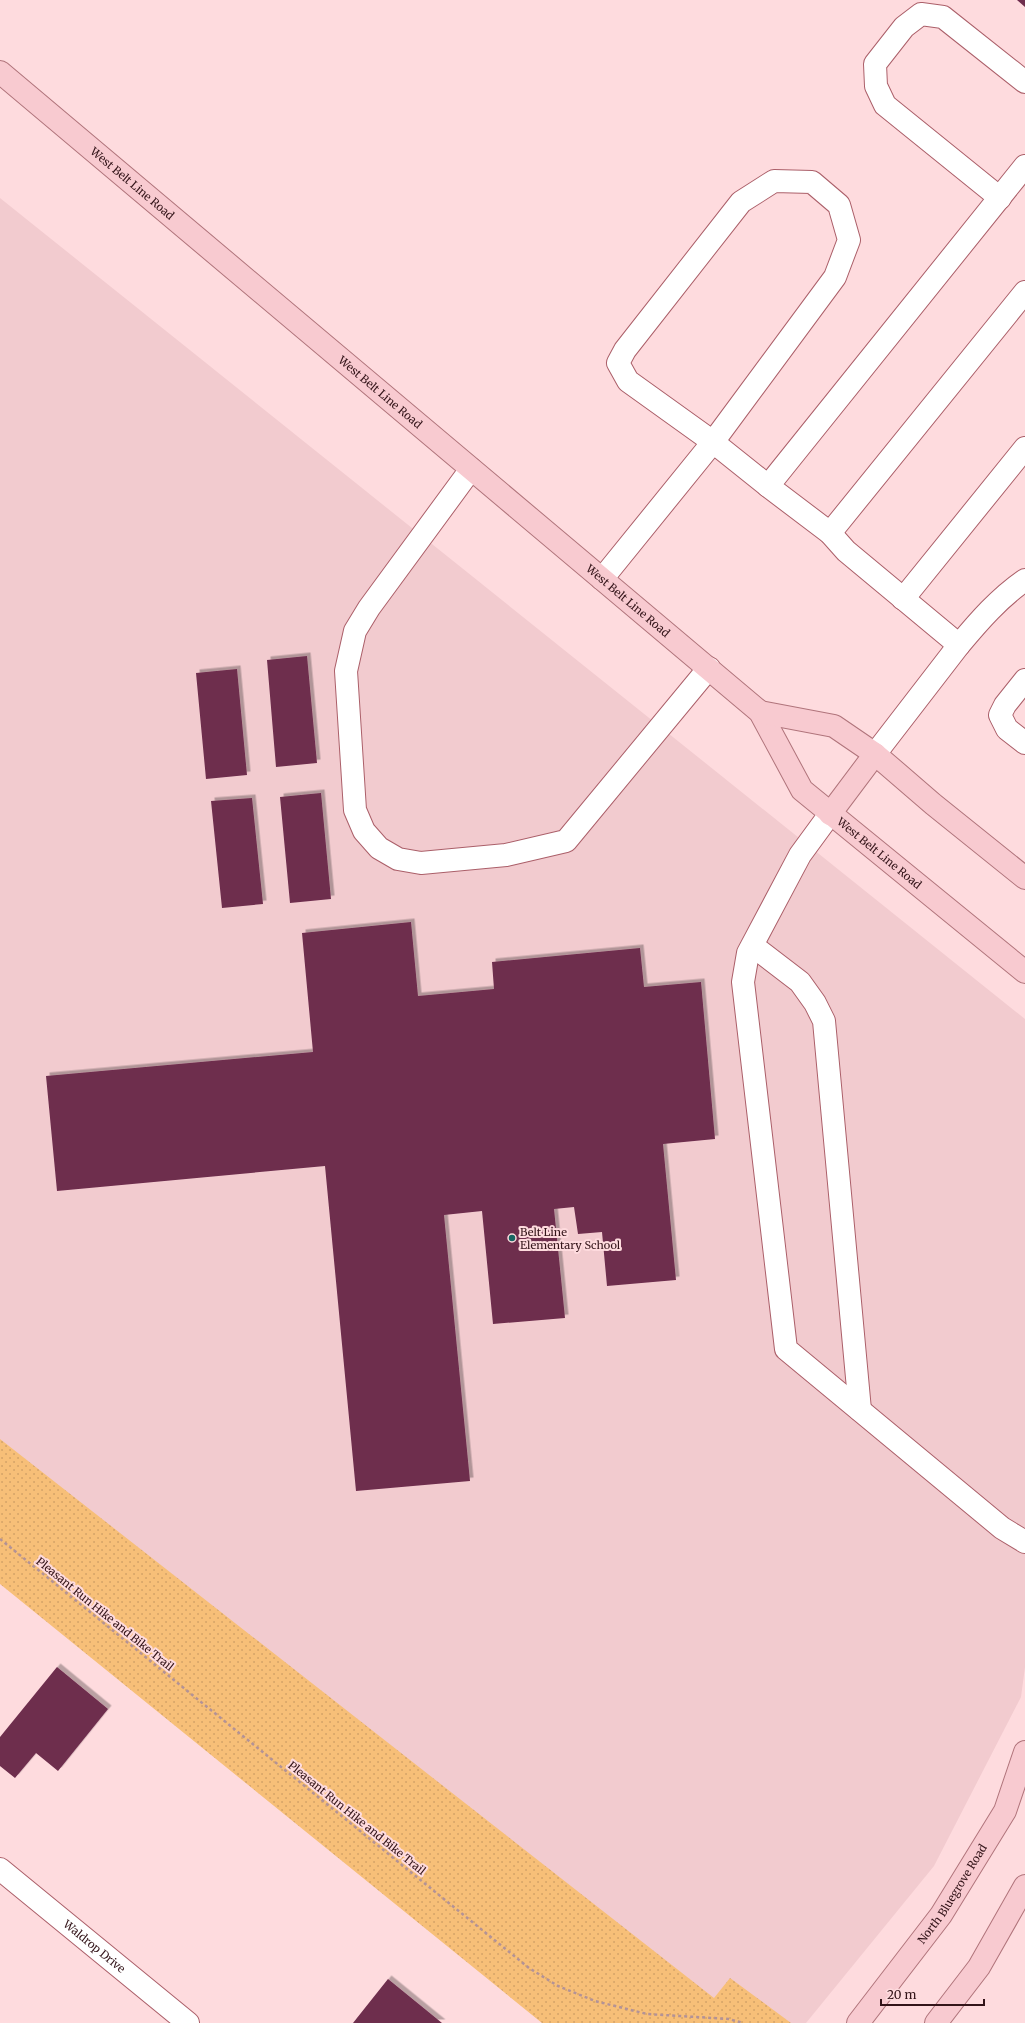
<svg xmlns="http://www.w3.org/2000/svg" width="1025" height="2023" viewBox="0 0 1025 2023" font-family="Merriweather,serif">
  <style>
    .built { fill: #f2cbcf }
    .grass { fill: url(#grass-dots) }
    .building { fill: #6e2d4d; filter: url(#shadow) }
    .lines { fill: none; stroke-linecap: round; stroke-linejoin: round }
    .minor-casing { stroke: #ab5f69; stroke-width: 24 }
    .major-casing { stroke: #b0747b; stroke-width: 24 }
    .path { stroke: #b39296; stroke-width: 2.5; stroke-dasharray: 3 3; stroke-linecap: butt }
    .minor { stroke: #fff; stroke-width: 22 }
    .major { stroke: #f8cad0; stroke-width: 22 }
    .poi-dot { fill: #186663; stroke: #fedbde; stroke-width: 1.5 }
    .labels { text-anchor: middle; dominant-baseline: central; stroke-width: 4; stroke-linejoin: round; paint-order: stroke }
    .street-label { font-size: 11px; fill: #331419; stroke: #fedbde }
    .poi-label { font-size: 11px; fill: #331419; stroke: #fedbde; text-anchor: start }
  </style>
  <defs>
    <pattern id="grass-dots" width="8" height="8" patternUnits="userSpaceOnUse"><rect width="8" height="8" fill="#f7bf78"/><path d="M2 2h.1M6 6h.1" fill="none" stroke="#d4a367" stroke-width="1.8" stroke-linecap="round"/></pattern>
    <filter id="shadow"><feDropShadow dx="3.5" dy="-3.5" stdDeviation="0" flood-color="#0004"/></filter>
  </defs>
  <rect width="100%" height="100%" fill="#fedbde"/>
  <path class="built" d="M0,198L1025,1019V1667L1021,1697L934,1866L806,2023H637L0,1507Z"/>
  <path class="grass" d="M0,1439L714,1998L730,1978L791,2023H542L0,1584Z"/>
  <path class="building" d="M1017,0H1025V7Z
    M307,656L317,763L276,767L267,660Z
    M237,669L247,775L206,779L196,673Z
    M321,793L331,899L290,903L280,797Z
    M252,798L263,904L222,908L211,801Z
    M411,922L418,996L494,989L492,962L640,948L644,987L701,982L715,1139L663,1144L676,1280L607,1286L602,1232L578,1234L574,1207L554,1209L565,1318L493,1324L482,1211L444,1215L470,1481L356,1491L325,1166L57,1191L46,1076L313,1052L302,933Z
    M57,1667L108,1709L58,1771L36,1753L15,1778L0,1766V1737Z
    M388,1979L442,2023H353Z"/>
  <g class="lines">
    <g class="minor-casing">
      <g id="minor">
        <path d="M774,181L812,182L839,205L849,240L835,277L713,442L628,381L618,363L625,350L741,202Z"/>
        <path d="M1000,198L885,105L876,86L875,64L904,27L921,14L943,17L1025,82"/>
        <path d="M471,469L369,608L355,631L346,671L355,810L364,831L379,848L398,859L421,863L506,855L566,841L709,668"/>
        <path d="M830,533L1025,292"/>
        <path d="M602,579L713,442L768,486"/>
        <path d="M903,599L1025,448"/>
        <path d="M959,645C979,621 999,598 1025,580"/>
        <path d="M1025,680L1005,705L1000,715L1007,729L1025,743"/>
        <path d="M875,754L959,645L846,551L830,533L768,486L1025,166"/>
        <path d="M830,814L800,855L748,953L743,982L786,1349L1002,1528L1025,1542"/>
        <path d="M753,946L800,982L815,1003L824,1021L860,1410"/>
        <path id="s1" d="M0,1869L188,2023"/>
      </g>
    </g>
    <g class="major-casing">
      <g id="major">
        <path id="s2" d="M0,72L760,712L802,790L1025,972"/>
        <path d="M760,712L834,726L875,754L933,804L1025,878"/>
        <path d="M830,814L875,754"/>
        <path id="s3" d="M858,2023L941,1915L1005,1811L1025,1752"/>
        <path d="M936,2023L979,1967L1025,1886"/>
      </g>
    </g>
    <path class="path" d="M0,1539L529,1968L558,1986L595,2001L647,2014L729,2019L743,2023"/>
    <use href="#minor" class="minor"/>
    <use href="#major" class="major"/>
  </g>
  <circle class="poi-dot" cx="512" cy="1238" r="4"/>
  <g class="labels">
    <g class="street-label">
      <text stroke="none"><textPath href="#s2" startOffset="173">West Belt Line Road</textPath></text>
      <text stroke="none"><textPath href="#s2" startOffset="497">West Belt Line Road</textPath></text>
      <text stroke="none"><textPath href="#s2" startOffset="821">West Belt Line Road</textPath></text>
      <text stroke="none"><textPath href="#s2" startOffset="1182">West Belt Line Road</textPath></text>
      <text transform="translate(105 1614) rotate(39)">Pleasant Run Hike and Bike Trail</text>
      <text transform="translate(357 1818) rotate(39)">Pleasant Run Hike and Bike Trail</text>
      <text stroke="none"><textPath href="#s3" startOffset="160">North Bluegrove Road</textPath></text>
      <text stroke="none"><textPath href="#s1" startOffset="122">Waldrop Drive</textPath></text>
    </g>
    <g class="poi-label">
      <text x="520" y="1232">Belt Line<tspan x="520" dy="13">Elementary School</tspan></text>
    </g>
  </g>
  <path d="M881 1999v6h103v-6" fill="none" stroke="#331419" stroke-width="2"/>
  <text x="887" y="1999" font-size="12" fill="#331419" stroke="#fedbde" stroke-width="3" paint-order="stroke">20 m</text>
</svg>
